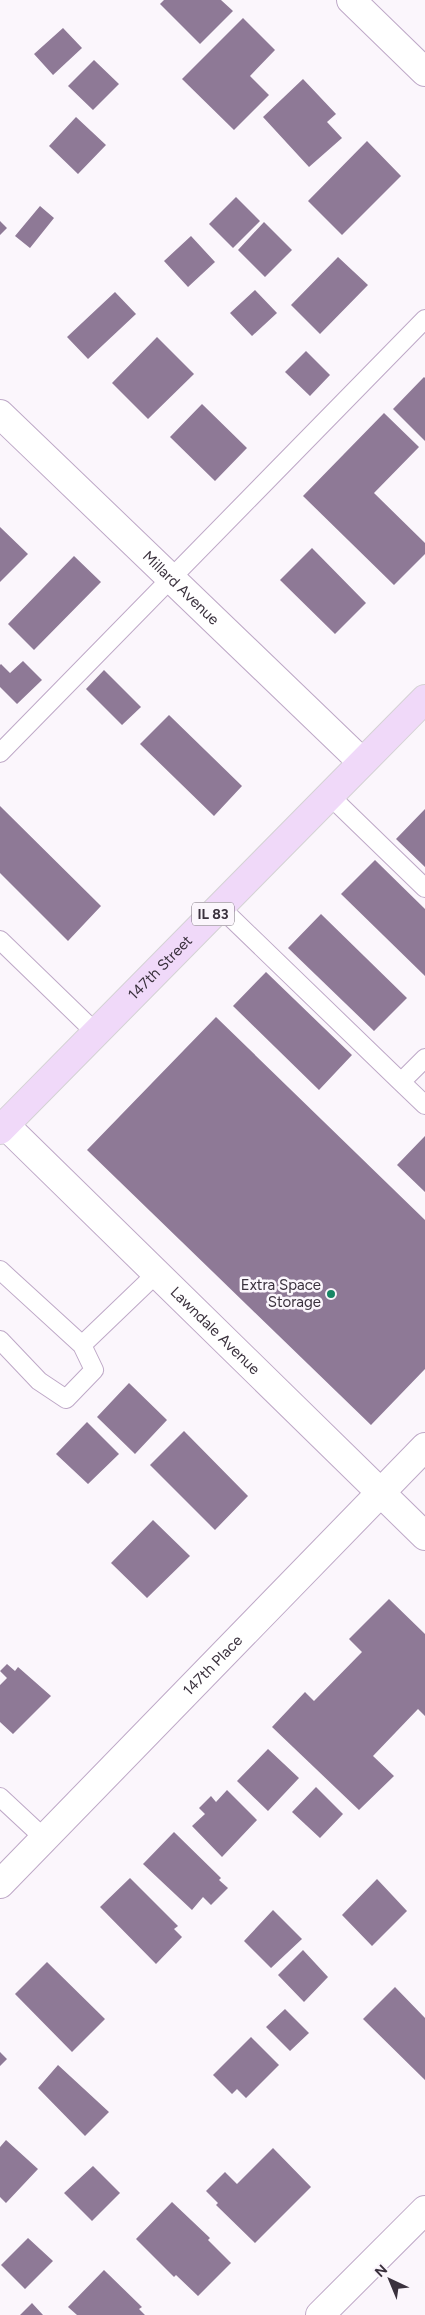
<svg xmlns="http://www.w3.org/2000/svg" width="425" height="2315" viewBox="0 0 425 2315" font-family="Figtree,sans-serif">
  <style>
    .building { fill: #8e7996 }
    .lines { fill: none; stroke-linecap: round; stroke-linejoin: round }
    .lane-casing { stroke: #bea8c7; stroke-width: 20 }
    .street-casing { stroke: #bea8c7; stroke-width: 30 }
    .primary-casing { stroke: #d4d2d4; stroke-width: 30 }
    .lane { stroke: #fff; stroke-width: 18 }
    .street { stroke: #fff; stroke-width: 28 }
    .primary { stroke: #f0d9f9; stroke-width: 28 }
    .poi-dot { fill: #178665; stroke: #fbf6fc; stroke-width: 2 }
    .labels { text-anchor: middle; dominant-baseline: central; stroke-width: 5; stroke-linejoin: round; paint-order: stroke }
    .shield { fill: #fbf6fc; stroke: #746c76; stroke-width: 1 }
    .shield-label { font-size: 14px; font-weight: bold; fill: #3a313d }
    .street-label { font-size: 15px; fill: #3a313d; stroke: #fbf6fc }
    .poi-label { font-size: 15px; fill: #3a313d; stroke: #fbf6fc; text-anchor: end }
  </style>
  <rect width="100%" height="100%" fill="#fbf6fc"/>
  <path class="building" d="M164,0H221L233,11L200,44L160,4Z
    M243,18L275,50L250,76L269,95L234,130L182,79Z
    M63,28L82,48L53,75L34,54Z
    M94,60L119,84L93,110L68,86Z
    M303,79L336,114L327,122L342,138L309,167L263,117Z
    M76,117L106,145L78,174L49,146Z
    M367,141L401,176L342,235L308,201Z
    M236,197L260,221L233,248L209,224Z
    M40,206L54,218L30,248L15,236Z
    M0,221L7,228L0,235Z
    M264,222L292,250L265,277L238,250Z
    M191,236L215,262L188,287L164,261Z
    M338,257L368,285L320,334L291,305Z
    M255,290L277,313L252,336L230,313Z
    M115,292L136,314L88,359L67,337Z
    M157,337L194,374L148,419L112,383Z
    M306,351L330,375L310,396L285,372Z
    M424,377L425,378V441L393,409Z
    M202,404L247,448L215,481L170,437Z
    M384,413L419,447L374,493L425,543V554L394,585L303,496Z
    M0,527L28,554L0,582Z
    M312,548L366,603L335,634L280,580Z
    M74,556L101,582L34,650L8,624Z
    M23,661L42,680L17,704L0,687V665L1,664L10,673Z
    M104,670L141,707L122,725L86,689Z
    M169,715L242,786L214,816L140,744Z
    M0,806L101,906L68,941L0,873Z
    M425,809V867L396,839Z
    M375,860L425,909V976L341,894Z
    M321,914L407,998L374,1031L288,948Z
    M266,972L352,1055L319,1090L233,1006Z
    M216,1017L425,1220V1369L371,1425L87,1150Z
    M425,1136V1192L397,1165Z
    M129,1383L167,1420L135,1454L97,1417Z
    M87,1422L119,1454L88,1484L56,1454Z
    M184,1431L248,1496L215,1530L150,1465Z
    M153,1520L190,1556L147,1598L111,1563Z
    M389,1599L425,1634V1716L418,1709L373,1756L394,1776L359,1810L272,1727L305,1692L314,1701L362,1652L349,1639Z
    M7,1664L15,1671L18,1667L51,1696L13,1734L0,1722V1685L7,1678L0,1671Z
    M268,1749L299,1778L268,1811L237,1781Z
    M316,1787L343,1814L320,1838L292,1812Z
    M227,1790L257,1820L222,1857L192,1826L205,1814L199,1808L211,1796L216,1802Z
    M174,1832L221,1878L219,1880L228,1888L211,1905L203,1897L192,1910L143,1864Z
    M130,1878L178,1926L174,1929L182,1937L156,1964L100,1907Z
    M377,1879L407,1911L372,1946L342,1915Z
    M273,1910L302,1939L271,1968L244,1941Z
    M303,1950L328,1977L304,2002L278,1975Z
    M47,1962L105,2019L72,2052L15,1994Z
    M395,1987L425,2018V2080L363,2019Z
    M285,2009L309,2033L290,2051L266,2027Z
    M251,2037L279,2065L246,2098L237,2089L232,2094L213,2075Z
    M0,2052L7,2059L0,2066Z
    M58,2065L109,2112L85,2136L38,2088Z
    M6,2140L38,2169L6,2203L0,2197V2147Z
    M273,2148L311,2187L255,2243L216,2205L218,2203L206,2191L225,2172L237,2184Z
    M93,2166L120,2193L92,2221L64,2193Z
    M172,2202L210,2238L208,2240L231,2263L198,2296L176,2275L174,2277L136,2239Z
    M28,2238L53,2261L25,2289L1,2265Z
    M104,2270L142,2307L139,2309L145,2315H77L68,2307Z
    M32,2303L43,2315H20Z"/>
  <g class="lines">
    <g class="lane-casing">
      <path id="lane" d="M0,753L425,319
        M329,795L425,888
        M220,907L401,1082
        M0,940L96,1033
        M425,1058L401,1082L425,1105
        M0,1270L82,1345L157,1273
        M0,1340L39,1381L66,1399L94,1370L82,1345
        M0,1797L44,1838"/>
    </g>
    <g class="street-casing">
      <g id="street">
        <path d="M351,0L425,72"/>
        <path id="s1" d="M0,414L362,762"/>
        <path id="s2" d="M5,1125L425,1536"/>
        <path id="s3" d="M0,1884L425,1447"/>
        <path d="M320,2315L425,2210"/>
      </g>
    </g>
    <g class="primary-casing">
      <g id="primary">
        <path id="s4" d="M0,1130L425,699"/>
      </g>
    </g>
    <use href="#lane" class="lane"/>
    <use href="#street" class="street"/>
    <use href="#primary" class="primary"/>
  </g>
  <circle class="poi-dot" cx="331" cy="1294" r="5"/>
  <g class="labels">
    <rect class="shield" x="192" y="902.5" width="42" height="23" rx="4"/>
    <g class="shield-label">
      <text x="213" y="914">IL 83</text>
    </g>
    <g class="street-label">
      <text stroke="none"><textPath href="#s1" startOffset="251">Millard Avenue</textPath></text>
      <text stroke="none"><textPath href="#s4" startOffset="228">147th Street</textPath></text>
      <text stroke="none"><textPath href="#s2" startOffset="294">Lawndale Avenue</textPath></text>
      <text stroke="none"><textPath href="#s3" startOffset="305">147th Place</textPath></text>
    </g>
    <g class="poi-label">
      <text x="321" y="1285">Extra Space<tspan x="321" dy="17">Storage</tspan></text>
    </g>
  </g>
  <g transform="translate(390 2280) rotate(316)" stroke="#fbf6fc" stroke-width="4" paint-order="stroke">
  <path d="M0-4L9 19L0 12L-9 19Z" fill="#3a313d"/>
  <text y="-8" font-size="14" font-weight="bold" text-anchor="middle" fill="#3a313d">N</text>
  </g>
</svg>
